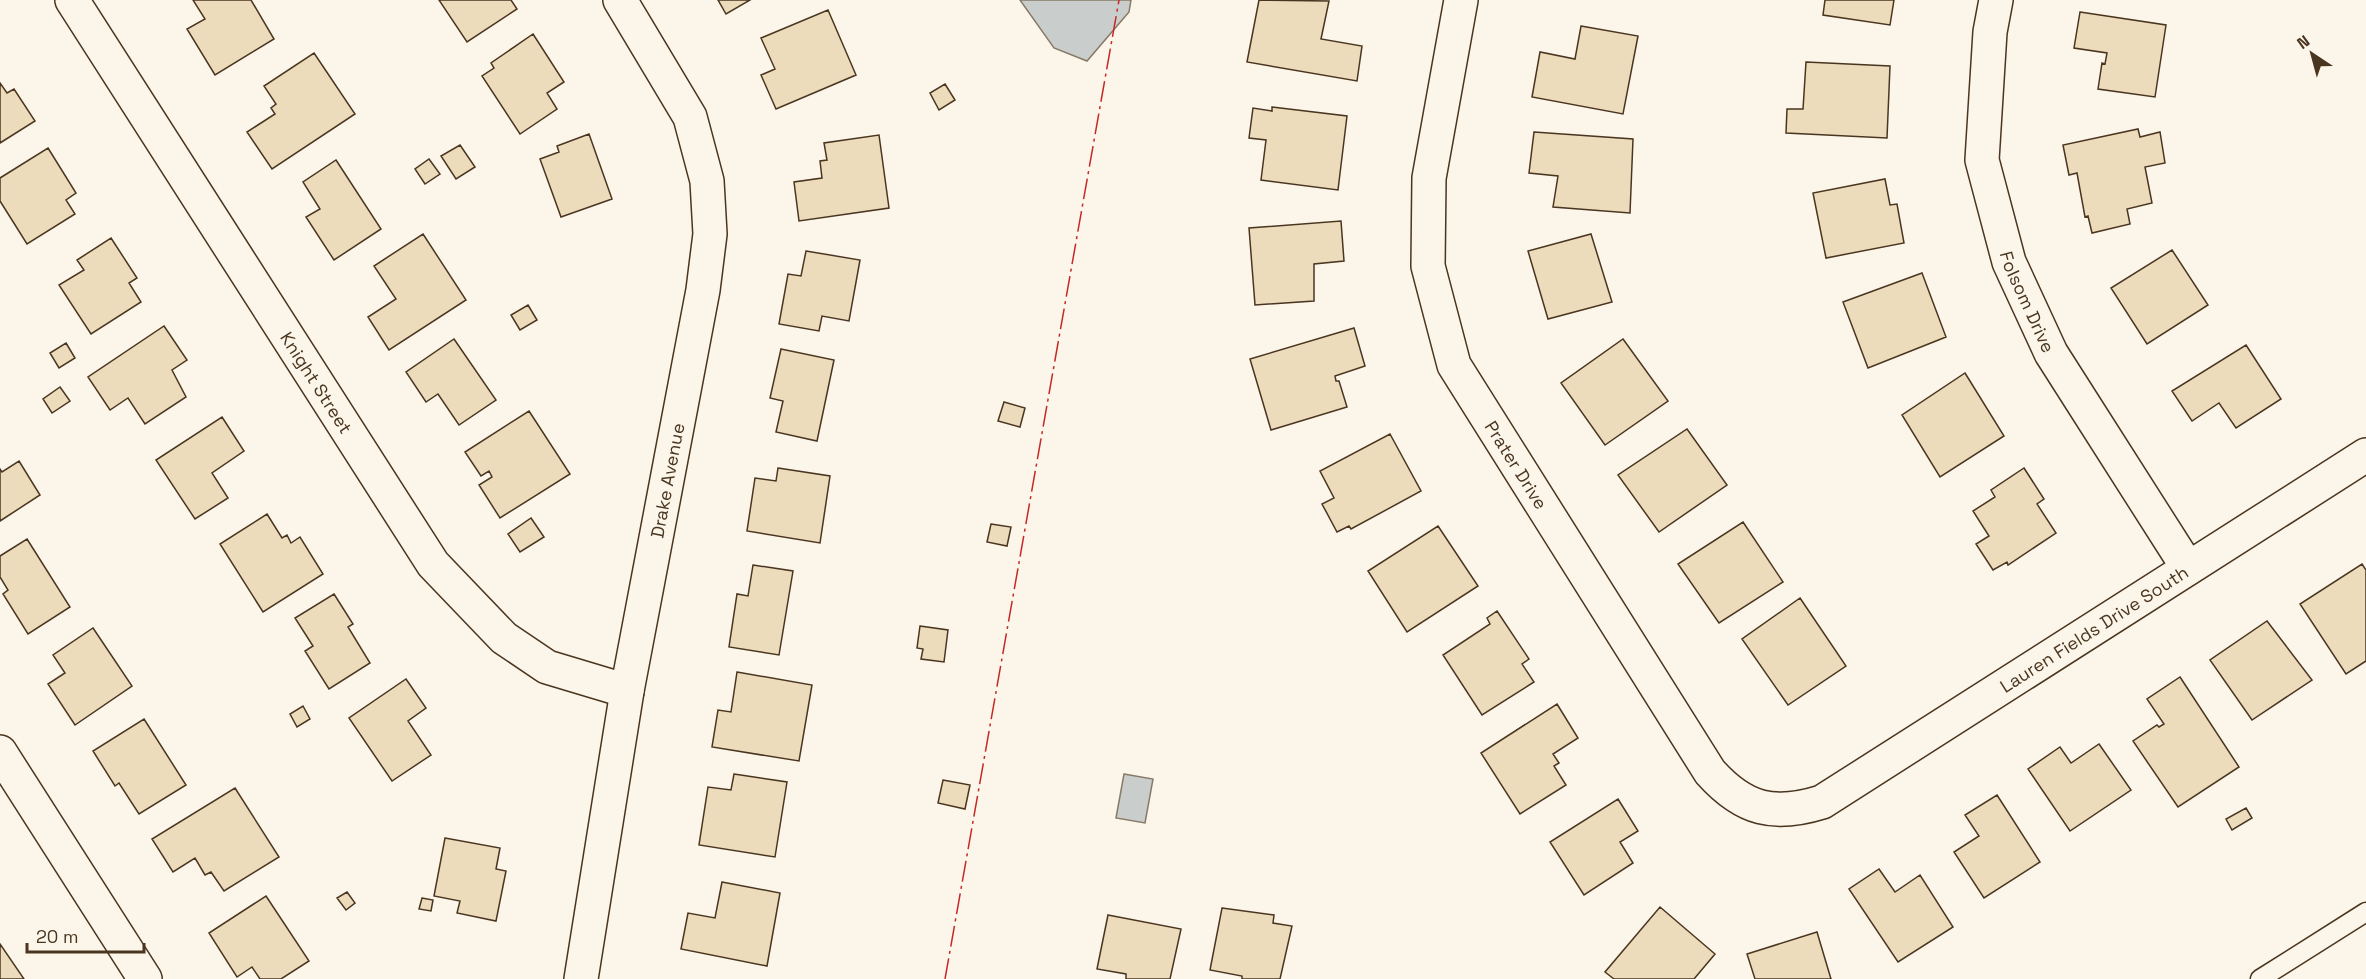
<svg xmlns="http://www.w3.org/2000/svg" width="2366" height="979" viewBox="0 0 2366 979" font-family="'Space Grotesk',sans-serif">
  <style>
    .water { fill: #c9cecd; stroke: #887966; stroke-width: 1.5 }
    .building { fill: #ecdcbc; stroke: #4a3520; stroke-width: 1.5 }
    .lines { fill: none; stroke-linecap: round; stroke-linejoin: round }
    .service-casing { stroke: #4a3520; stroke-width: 21 }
    .minor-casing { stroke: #4a3520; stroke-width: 36 }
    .service { stroke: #fbf6e9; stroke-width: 18 }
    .minor { stroke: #fbf6e9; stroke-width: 33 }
    .power { stroke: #c62828; stroke-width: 1.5; stroke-dasharray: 21 4.5 3 4.5; stroke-linecap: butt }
    .labels { text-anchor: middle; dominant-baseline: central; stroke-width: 4.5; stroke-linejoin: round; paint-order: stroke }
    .street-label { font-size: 18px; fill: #4a3520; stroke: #fbf6e9 }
  </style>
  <rect width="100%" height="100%" fill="#fbf6e9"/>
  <path class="water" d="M1020,0H1131L1129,12L1087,61L1054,48Z
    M1124,774L1153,779L1145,823L1116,818Z"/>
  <path class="building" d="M193,0H251L274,39L215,75L187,29L205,19Z
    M439,0H511L517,9L467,42Z
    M718,0H750L726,14Z
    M1259,0L1329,1L1321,39L1362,46L1357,81L1247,62Z
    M1825,0H1894L1890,25L1823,15Z
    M828,10L856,75L776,109L761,75L775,69L761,38Z
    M2080,12L2166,25L2155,97L2098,89L2102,63L2105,64L2107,53L2074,48Z
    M1581,26L1638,36L1623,114L1532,97L1540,52L1575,59Z
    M533,34L564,82L547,93L557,109L520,134L482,76L494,68L491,63Z
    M314,53L355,114L272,169L247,132L275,114L271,108L276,104L264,86Z
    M1806,62L1890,66L1887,138L1786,133L1787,109H1803Z
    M0,83L7,93L14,89L35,121L0,143Z
    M945,84L955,100L939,110L930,93Z
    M1272,107L1347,116L1338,190L1261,180L1266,140L1249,138L1253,108L1272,111Z
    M2138,129L2140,137L2160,132L2165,163L2145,167L2152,203L2127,209L2130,224L2092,233L2088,216L2085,217L2077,173L2069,175L2063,145Z
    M1534,132L1633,139L1630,213L1553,207L1558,176L1529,173Z
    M589,134L612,199L561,217L540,159L559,152L557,146Z
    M879,135L889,208L799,221L794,182L822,178L820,161L827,160L824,143Z
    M460,145L475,167L456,179L441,156Z
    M48,148L76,193L66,200L75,214L27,244L0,201V178Z
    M429,159L440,174L425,184L415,169Z
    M336,160L381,229L334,260L306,217L320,209L303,182Z
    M1885,179L1890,205L1897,204L1904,243L1826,258L1813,193Z
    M1341,221L1344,261L1314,264V301L1255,305L1249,228Z
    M423,234L466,300L389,350L368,317L396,299L374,266Z
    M1591,234L1612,302L1548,319L1528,251Z
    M111,238L137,278L129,283L141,302L91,334L59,285L84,270L77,260Z
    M2172,250L2208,305L2147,344L2111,288Z
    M806,251L860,260L849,321L822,316L819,331L779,324L788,274L801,276Z
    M1922,273L1946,337L1868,368L1843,302Z
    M528,305L537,320L520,330L511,315Z
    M164,326L187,360L172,370L186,397L145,424L128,398L110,410L88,377Z
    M1354,328L1365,366L1335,376L1336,381H1339L1347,407L1271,430L1250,359Z
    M454,339L496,400L459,425L438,394L426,402L406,372Z
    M1623,339L1668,401L1605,445L1561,383Z
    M66,343L75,358L59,368L50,353Z
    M2246,345L2281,399L2236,428L2219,403L2192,421L2172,391Z
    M781,349L834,360L817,441L776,432L783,401L770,398Z
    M1965,373L2004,436L1940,477L1902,415Z
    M60,387L70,401L52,413L43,399Z
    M1004,402L1025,408L1020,427L998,421Z
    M529,411L570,474L500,518L479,485L492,477L489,471L481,476L465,452Z
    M222,417L244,451L212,473L228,498L195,519L156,460Z
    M1687,429L1727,485L1659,532L1618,475Z
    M1390,434L1421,491L1351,529L1349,526L1337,532L1322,504L1334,498L1320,471Z
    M19,461L40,495L0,521V469L2,472Z
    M778,468L830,476L820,543L747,531L755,478L776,481Z
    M2024,468L2044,499L2037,504L2056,533L2008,565L2007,562L1993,570L1976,544L1989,536L1973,511L1995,497L1991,490Z
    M267,514L282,538L287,535L291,543L300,537L323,574L263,612L220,544Z
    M531,518L544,537L520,552L508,534Z
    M1743,522L1783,582L1719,623L1678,564Z
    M991,524L1011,527L1007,546L987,542Z
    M1438,526L1478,586L1407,632L1368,571Z
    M27,539L70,607L28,634L3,594L8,590L0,577V556Z
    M2362,564L2366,570V661L2346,674L2300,604Z
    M753,565L793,571L779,655L729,647L737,594L748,596Z
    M334,594L353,624L348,627L370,663L329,689L305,651L313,646L295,618Z
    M1800,598L1846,666L1788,705L1742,639Z
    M1497,611L1529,659L1522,664L1534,682L1482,715L1443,655L1490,624L1487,618Z
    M2267,621L2312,680L2252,720L2210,660Z
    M920,626L948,630L944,662L921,659L923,649L917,648Z
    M93,628L132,686L75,725L48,684L65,673L53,655Z
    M737,672L812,685L799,761L712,747L718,710L731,712Z
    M2180,677L2239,767L2178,807L2133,741L2157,725L2159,727L2164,724L2147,699Z
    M406,679L426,708L408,721L431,755L392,781L349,718Z
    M1557,704L1578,738L1553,754L1559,763L1554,766L1566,785L1520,814L1481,753Z
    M303,706L310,719L297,727L290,714Z
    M144,719L186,785L139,814L119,783L115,786L93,751Z
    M2099,744L2131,790L2070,831L2028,769L2060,747L2071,763Z
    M734,774L787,782L775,857L699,845L708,787L731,790Z
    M943,780L970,785L965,809L938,803Z
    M235,788L279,857L224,891L211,872L205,875L195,858L173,872L152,839Z
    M1997,795L2040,862L1984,898L1954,852L1979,836L1965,815Z
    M1618,799L1638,831L1620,842L1633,863L1584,895L1550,842Z
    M2246,808L2252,818L2232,830L2226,819Z
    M445,838L500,848L496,869L506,871L496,921L457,913L460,901L434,896Z
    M1879,869L1895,892L1920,875L1953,927L1898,962L1849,889Z
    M722,882L780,893L767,966L681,949L688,913L715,918Z
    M347,892L355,903L346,910L337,898Z
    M266,896L309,961L281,979H260L252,967L237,977L209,933Z
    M422,898L433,900L431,911L419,909Z
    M1660,907L1715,954L1694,979H1614L1605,972Z
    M1222,908L1274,915L1273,923L1292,926L1280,979H1242V976L1210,970Z
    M1108,915L1181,929L1170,979H1126V974L1097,969Z
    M1817,932L1831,979H1755L1747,954Z
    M0,944L24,979H0Z"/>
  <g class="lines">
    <g class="service-casing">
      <path id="service" d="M2260,979L2366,912"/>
    </g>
    <g class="minor-casing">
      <g id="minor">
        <path id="s1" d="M72,0L433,564L504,638L547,667L627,691"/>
        <path id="s2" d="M1461,0L1429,178L1428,266L1454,365L1710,772C1744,810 1774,817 1822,802L2366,455"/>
        <path id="s3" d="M1996,0L1990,32L1982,160L2009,262L2051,353L2188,568"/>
        <path d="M0,752L145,979"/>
        <path id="s4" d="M581,979L627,691L703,290L710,234L707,181L690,117L620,0"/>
      </g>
    </g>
    <use href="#service" class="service"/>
    <use href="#minor" class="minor"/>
    <path class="power" d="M945,979L1119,0"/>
  </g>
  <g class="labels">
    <g class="street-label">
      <text stroke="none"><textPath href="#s3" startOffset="310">Folsom Drive</textPath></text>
      <text stroke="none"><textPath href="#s1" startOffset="454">Knight Street</textPath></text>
      <text stroke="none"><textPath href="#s2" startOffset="489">Prater Drive</textPath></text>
      <text stroke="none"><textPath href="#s4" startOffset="506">Drake Avenue</textPath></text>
      <text stroke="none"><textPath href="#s2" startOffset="1299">Lauren Fields Drive South</textPath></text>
    </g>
  </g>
  <g transform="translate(2312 54) rotate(324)" stroke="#fbf6e9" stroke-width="4.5" paint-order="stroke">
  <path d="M0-4.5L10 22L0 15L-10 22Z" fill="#4a3520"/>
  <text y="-9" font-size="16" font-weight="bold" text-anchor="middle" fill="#4a3520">N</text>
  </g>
  <path d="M27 943v9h117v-9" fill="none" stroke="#4a3520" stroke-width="3"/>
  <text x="36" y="943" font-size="18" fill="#4a3520" stroke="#fbf6e9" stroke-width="4.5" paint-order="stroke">20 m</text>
</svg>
